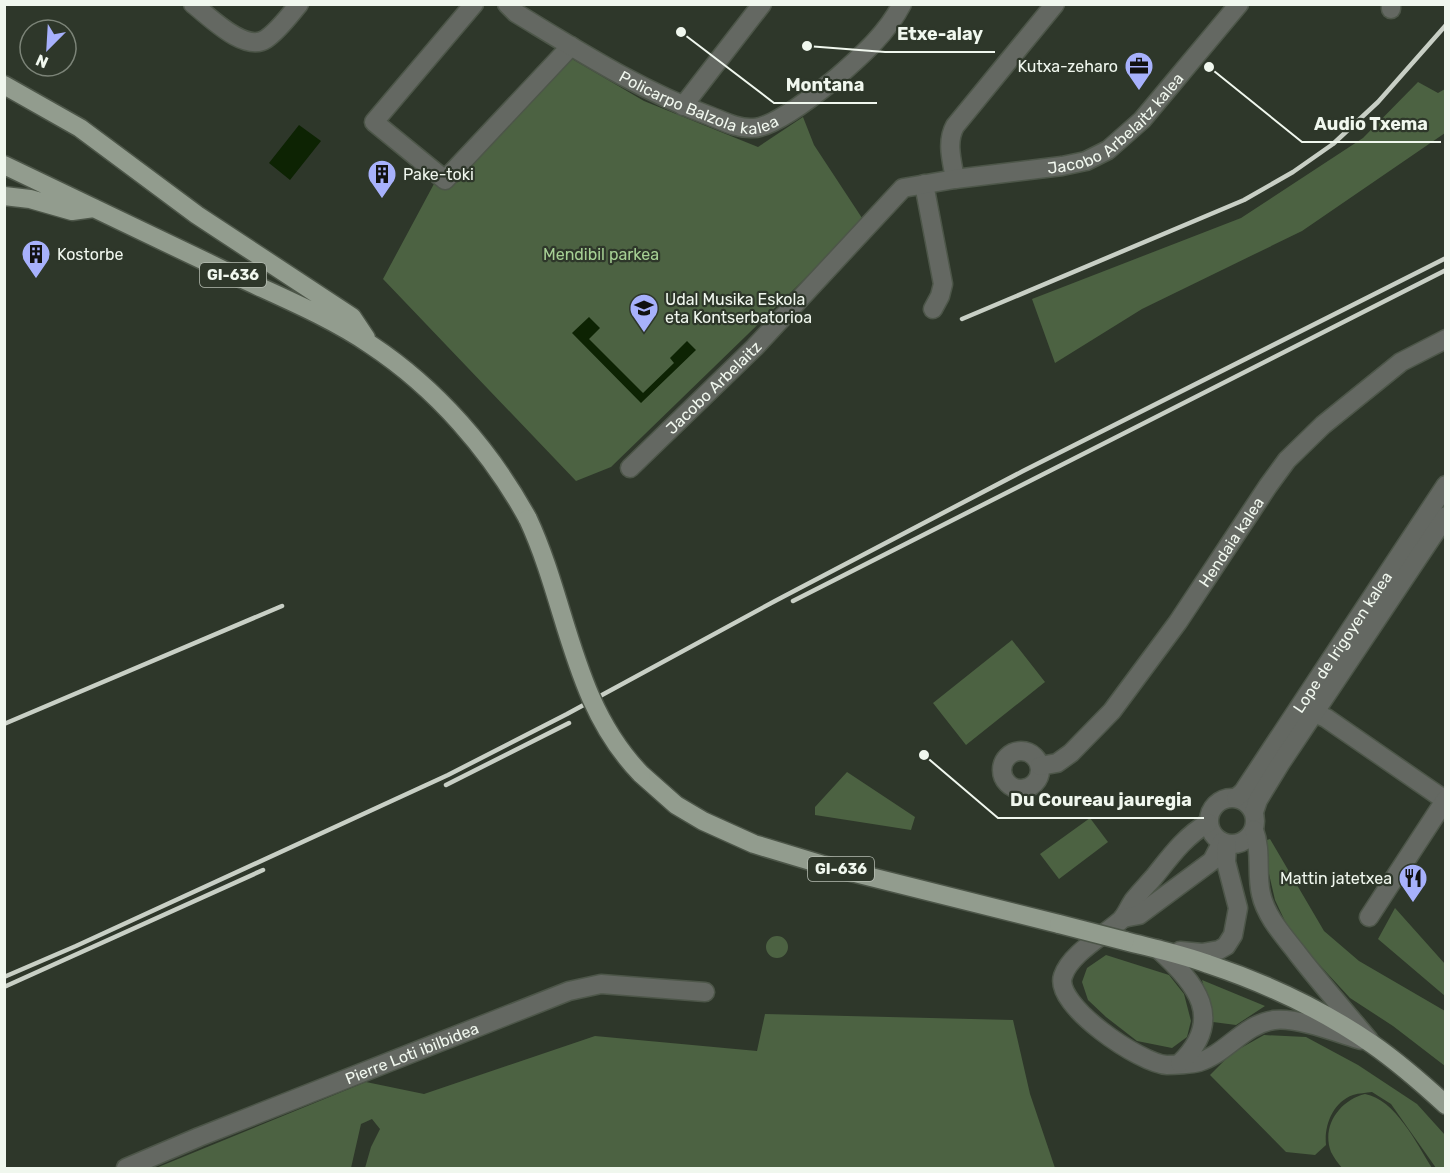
<svg xmlns="http://www.w3.org/2000/svg" width="1450" height="1173" viewBox="0 0 1450 1173" font-family="Rubik,sans-serif">
  <style>
    .green { fill: #4c6242 }
    .water { fill: #0d2303 }
    .lines { fill: none; stroke-linecap: round; stroke-linejoin: round }
    .minor-casing { stroke: #4d5649; stroke-width: 21 }
    .major-casing { stroke: #4d5649; stroke-width: 21 }
    .minor { stroke: #646862; stroke-width: 18 }
    .major { stroke: #929c8e; stroke-width: 18 }
    .rail { stroke: #c8cfc5; stroke-width: 4.5 }
    .major-bridge-casing { stroke: #4d5649; stroke-width: 21; stroke-linecap: butt }
    .major-bridge { stroke: #929c8e; stroke-width: 18 }
    .labels { text-anchor: middle; dominant-baseline: central; stroke-width: 4.5; stroke-linejoin: round; paint-order: stroke }
    .shield { fill: #2e372a; stroke: #b6bdb3; stroke-width: 1.5 }
    .shield-label { font-size: 15px; font-weight: bold; fill: #f0f7ee }
    .poi-label { font-size: 16px; fill: #f0f7ee; stroke: #2e372a; text-anchor: start }
    .street-label { font-size: 16px; fill: #f0f7ee; stroke: #2e372a }
    .park-label { font-size: 16px; fill: #a6d094; stroke: #2e372a }
    .leader { fill: none; stroke: #f0f7ee; stroke-width: 2 }
    .callout-dot { fill: #f0f7ee; stroke: #2e372a; stroke-width: 2 }
    .callout-label { font-size: 18px; text-anchor: middle; font-weight: bold; fill: #f0f7ee; stroke: #2e372a; stroke-width: 4.5; stroke-linejoin: round; paint-order: stroke }
  </style>
  <rect width="100%" height="100%" fill="#2e372a"/>
  <path class="green" d="M567,56L644,101L758,147L803,117L814,145L862,218L820,264L611,467L576,481L383,279L435,182Z
    M1418,82L1438,93L1445,89V133L1302,231L1142,309L1055,363L1032,299L1241,218L1363,138Z
    M1012,640L1045,682L966,745L933,703Z
    M847,772L915,817L911,830L815,815V807Z
    M1090,818L1108,842L1059,879L1040,854Z
    M1270,839L1324,931L1359,961L1445,1011V1066L1393,1026L1350,998L1291,934L1275,900L1267,865L1264,841Z
    M1395,908L1445,964V996L1378,939Z
    M766 947a11 11 0 1 1 22 0a11 11 0 1 1-22 0Z
    M1106,955L1169,975L1184,994L1191,1021L1187,1037L1172,1048L1137,1041L1106,1017L1088,1000L1082,982L1087,968Z
    M1202,980L1265,1006L1236,1025L1213,1022Z
    M765,1014L1013,1020L1030,1094L1055,1168H365L371,1147L380,1129L372,1119L361,1124L351,1168H156L366,1082L424,1094L595,1036L757,1051Z
    M1264,1035L1306,1037L1358,1065L1417,1104L1445,1135V1168H1436L1391,1104L1372,1092C1366,1093 1359,1093 1353,1095C1333,1102 1324,1125 1326,1145L1315,1155L1286,1152L1210,1075L1232,1053Z
    M1365,1094C1395,1099 1417,1144 1432,1168H1342C1338,1163 1334,1158 1331,1152C1321,1126 1340,1100 1365,1094Z"/>
  <path class="water" d="M299,125L321,141L290,180L269,163Z
    M589,317L600,328L589,339L643,393L674,363L670,358L687,341L696,350L641,403L572,333Z"/>
  <g class="lines">
    <g class="minor-casing">
      <g id="minor">
        <path d="M193,4C210,17 245,53 266,39C279,30 289,16 299,4"/>
        <path d="M474,4L374,122L445,180L571,46"/>
        <path id="s1" d="M507,4L516,13C579,51 641,91 710,116C723,121 738,129 753,128C773,128 819,92 835,79C860,57 886,35 902,4"/>
        <path d="M1391,9V4"/>
        <path d="M683,106L762,4"/>
        <path d="M955,179C952,161 946,142 955,126L1055,4"/>
        <path d="M924,184L943,284L940,296L933,309"/>
        <path id="s2" d="M630,468L755,347L903,188L955,179L1062,166L1086,161L1108,150L1142,120L1239,4"/>
        <path d="M1314,713L1326,718L1445,800"/>
        <circle cx="1021" cy="770" r="19"/>
        <path id="s3" d="M1040,766L1057,763L1071,753L1112,711L1178,622L1268,486L1287,460L1323,425L1401,362L1446,339"/>
        <circle cx="1232" cy="821" r="23"/>
        <path id="s4" d="M1236,798L1243,792L1446,485"/>
        <path d="M1254,812L1258,800L1280,764L1446,516"/>
        <path d="M1208,823C1185,836 1170,857 1154,877C1147,885 1139,893 1133,901C1129,907 1126,915 1121,920C1103,936 1070,954 1063,976C1053,1005 1141,1064 1167,1065C1174,1065 1192,1064 1199,1062C1226,1054 1244,1024 1274,1020C1297,1017 1338,1033 1361,1040"/>
        <path d="M1254,830C1262,851 1256,873 1261,894C1266,917 1284,936 1297,953C1320,983 1345,1011 1369,1040"/>
        <path d="M1369,917L1446,799"/>
        <path d="M1123,918L1139,915L1212,861L1222,842"/>
        <path d="M1158,949C1196,983 1226,1019 1180,1063"/>
        <path d="M1180,951L1202,953L1219,950L1226,946L1233,935L1238,908L1226,862L1227,844"/>
        <path id="s5" d="M126,1168L199,1137L569,991L601,984L705,992"/>
      </g>
    </g>
    <g class="major-casing">
      <path id="major" d="M4,85L80,128L197,215L352,317L366,338
        M4,165C75,199 146,233 217,267C268,292 324,313 371,345C436,388 491,451 528,519
        M4,196L30,199L72,211L94,208
        M641,774L676,805L703,821L754,844L827,866L1059,924
        M1125,941C1152,948 1181,954 1208,964C1265,983 1323,1010 1372,1044C1398,1062 1422,1083 1446,1105"/>
    </g>
    <use href="#minor" class="minor"/>
    <use href="#major" class="major"/>
    <path class="rail" d="M962,319L1244,200L1293,172L1333,144L1378,102L1446,25
      M793,601L1446,270
      M4,724L282,606
      M446,785L569,723
      M4,977L76,946L448,775L567,714L775,601L1023,471L1446,258
      M4,987L263,870"/>
    <g class="major-bridge-casing">
      <path id="major-bridge" d="M528,519C568,605 572,703 641,774
        M1059,924L1125,941"/>
    </g>
    <use href="#major-bridge" class="major-bridge"/>
  </g>
  <defs>
    <g id="office-pin" transform="scale(1.5)"><path d="M0 17L-7.5 6A9.5 9.5 0 1 1 7.5 6Z" fill="#a7b1fc" stroke="#2e372a"/><path d="M-6-3h4V-5.5h4V-3h4V5H-6ZM-1-4.5V-3h2v-1.5ZM-6 0V1H6V0Z" fill="#111"/></g>
    <g id="building-pin" transform="scale(1.5)"><path d="M0 17L-7.5 6A9.5 9.5 0 1 1 7.5 6Z" fill="#a7b1fc" stroke="#2e372a"/><path d="M-4-6H4V6H1V3H-1V6H-4ZM-2.5-4.3h1.7v1.8h-1.7ZM.8-4.3h1.7v1.8H.8ZM-2.5-1h1.7V.8h-1.7ZM.8-1h1.7V.8H.8Z" fill="#111"/></g>
    <g id="university-pin" transform="scale(1.5)"><path d="M0 17L-7.5 6A9.5 9.5 0 1 1 7.5 6Z" fill="#a7b1fc" stroke="#2e372a"/><path d="M0-5L7-2L0 1L-7-2ZM-4 1L0 2.5L4 1V4Q0 6-4 4Z" fill="#111"/></g>
    <g id="restaurant-pin" transform="scale(1.5)"><path d="M0 17L-7.5 6A9.5 9.5 0 1 1 7.5 6Z" fill="#a7b1fc" stroke="#2e372a"/><path d="M-5-6h1v4h1v-4h1v4h1v-4h1v5L-1.5 .5V6h-2V.5L-5-1ZM5-6V6H3V1.5H1.5Q1.5-4 5-6Z" fill="#111"/></g>
  </defs>
  <g fill-rule="evenodd">
    <use href="#office-pin" x="1139" y="66"/>
    <use href="#building-pin" x="382" y="174"/>
    <use href="#building-pin" x="36" y="254"/>
    <use href="#university-pin" x="644" y="308"/>
    <use href="#restaurant-pin" x="1413" y="878"/>
  </g>
  <g class="labels">
    <g class="shield">
      <rect x="200" y="263" width="66" height="24" rx="4.5"/>
      <rect x="808" y="857" width="66" height="24" rx="4.5"/>
    </g>
    <g class="shield-label">
      <text x="233" y="275">GI-636</text>
      <text x="841" y="869">GI-636</text>
    </g>
    <g class="poi-label">
      <text x="1118" y="66" text-anchor="end">Kutxa-zeharo</text>
      <text x="403" y="174">Pake-toki</text>
      <text x="57" y="254">Kostorbe</text>
      <text x="665" y="299">Udal Musika Eskola<tspan x="665" dy="18">eta Kontserbatorioa</tspan></text>
      <text x="1392" y="878" text-anchor="end">Mattin jatetxea</text>
    </g>
    <g class="street-label">
      <text stroke="none"><textPath href="#s1" startOffset="219">Policarpo Balzola kalea</textPath></text>
      <text stroke="none"><textPath href="#s2" startOffset="621">Jacobo Arbelaitz kalea</textPath></text>
      <text stroke="none"><textPath href="#s2" startOffset="116">Jacobo Arbelaitz</textPath></text>
      <text stroke="none"><textPath href="#s3" startOffset="300">Hendaia kalea</textPath></text>
      <text stroke="none"><textPath href="#s4" startOffset="189">Lope de Irigoyen kalea</textPath></text>
      <text stroke="none"><textPath href="#s5" startOffset="308">Pierre Loti ibilbidea</textPath></text>
    </g>
    <g class="park-label">
      <text x="601" y="254">Mendibil parkea</text>
    </g>
  </g>
  <path class="leader" d="M807 46L885 52H995M681 32L774 103H877M1209 67L1302 142H1441M924 755L998 818H1204"/>
  <g class="callout-dot">
    <circle cx="807" cy="46" r="6"/>
    <circle cx="681" cy="32" r="6"/>
    <circle cx="1209" cy="67" r="6"/>
    <circle cx="924" cy="755" r="6"/>
  </g>
  <g class="callout-label">
    <text x="940" y="40">Etxe-alay</text>
    <text x="825" y="91">Montana</text>
    <text x="1371" y="130">Audio Txema</text>
    <text x="1101" y="806">Du Coureau jauregia</text>
  </g>
  <rect width="1450" height="1173" fill="none" stroke="#f0f7ee" stroke-width="12"/>
  <g transform="translate(48 48) rotate(204)"><circle r="28" fill="#2e372a" stroke="#7c8478" stroke-width="1.5"/>
  <path d="M0-4.5L10 22L0 15L-10 22Z" fill="#a7b1fc"/>
  <text y="-9" font-size="16" font-weight="bold" text-anchor="middle" fill="#f0f7ee">N</text>
  </g>
</svg>
